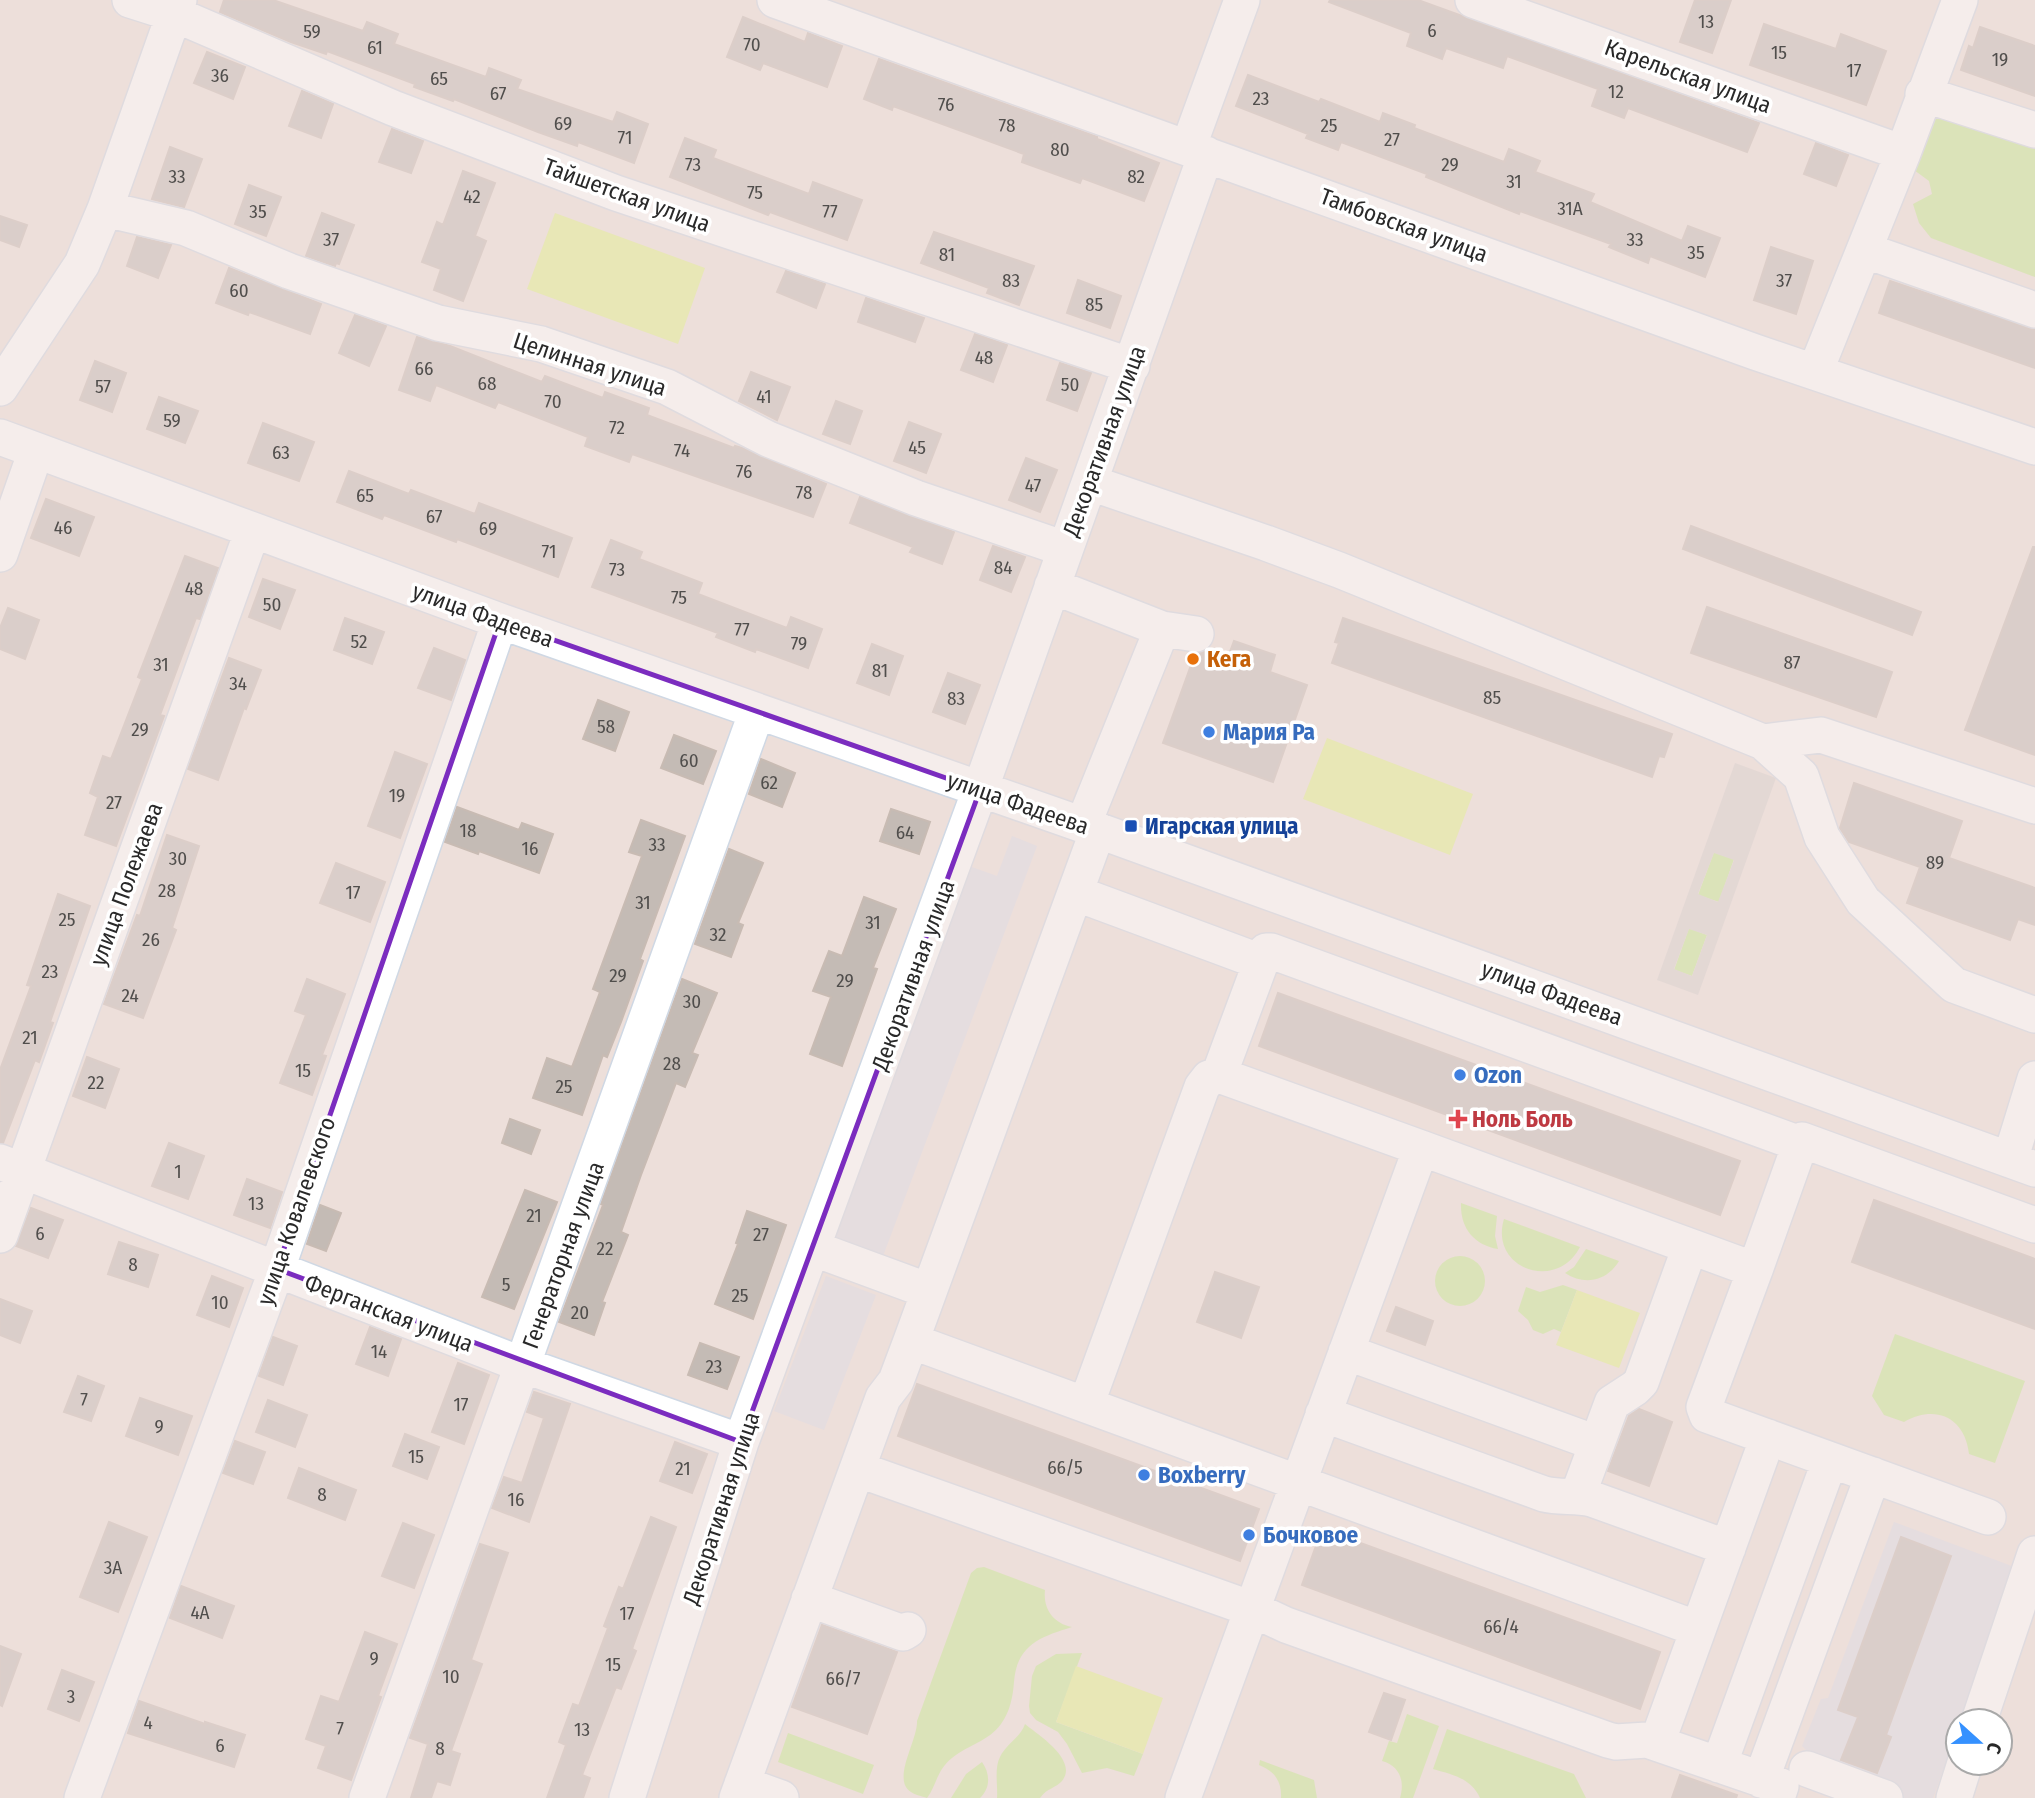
<svg xmlns="http://www.w3.org/2000/svg" width="2035" height="1798" viewBox="0 0 2035 1798" font-family="'Fira Sans Condensed',sans-serif">
  <style>
    .industrial { fill: #dbdbe5 }
    .green { fill: #c6e991 }
    .pitch { fill: #e2f18b }
    .plaza { fill: #d8d1cd; fill-rule: evenodd }
    .building { fill: #c4bbb5; stroke: #c8bbb3; stroke-width: 2 }
    .lines { fill: none; stroke-linecap: round; stroke-linejoin: round }
    .minor-casing { stroke: #cfd8e4; stroke-width: 38 }
    .minor { stroke: #fff; stroke-width: 35 }
    .marked { fill: none; stroke: #7b2cbf; stroke-width: 5; stroke-linejoin: round }
    .food-dot { fill: #e8710a; stroke: #fff; stroke-width: 2.5 }
    .shop-dot { fill: #3f7fe0; stroke: #fff; stroke-width: 2.5 }
    .transit-dot { fill: #1a4fb4; stroke: #fff; stroke-width: 2.5 }
    .health-dot { fill: #e0444e; stroke: #fff; stroke-width: 2.5 }
    .labels { text-anchor: middle; dominant-baseline: central; stroke-width: 7; stroke-linejoin: round; paint-order: stroke }
    .number-label { font-size: 19px; fill: #504e4c }
    .street-label { font-size: 23px; fill: #292929; stroke: #fff }
    .food-label { font-size: 23px; font-weight: bold; fill: #c56008; stroke: #fff; text-anchor: start }
    .shop-label { font-size: 23px; font-weight: bold; fill: #366cbe; stroke: #fff; text-anchor: start }
    .transit-label { font-size: 23px; font-weight: bold; fill: #164399; stroke: #fff; text-anchor: start }
    .health-label { font-size: 23px; font-weight: bold; fill: #be3a42; stroke: #fff; text-anchor: start }
  </style>
  <rect width="100%" height="100%" fill="#eddfda"/>
  <path class="industrial" d="M1012,836L1037,846L883,1256L827,1235L966,865L997,876Z
    M826,1276L876,1295L824,1430L774,1411Z
    M1894,1522L2017,1568L1961,1721H1958V1729L1933,1798H1902L1824,1768L1802,1746L1821,1699L1828,1698Z"/>
  <path class="green" d="M1937,117L2035,143V277L1931,238L1919,223L1913,204L1932,194L1929,181L1914,170L1927,122Z
    M1714,852L1734,859L1719,902L1698,895Z
    M1689,928L1707,935L1692,976L1674,970Z
    M1461,1203L1497,1216L1495,1236L1498,1249C1474,1245 1460,1228 1461,1203Z
    M1504,1219L1580,1247C1556,1293 1489,1268 1504,1219Z
    M1586,1249L1619,1261C1607,1281 1585,1286 1565,1273L1574,1267Z
    M1435 1281a25 25 0 1 1 50 0a25 25 0 1 1-50 0Z
    M1563,1285L1577,1290L1561,1332L1554,1329L1543,1334L1533,1330L1528,1320L1518,1311L1526,1287L1540,1292Z
    M1895,1334L2025,1381L1995,1463L1969,1454C1965,1417 1935,1404 1904,1422L1884,1415L1872,1396Z
    M984,1567L1045,1590C1043,1609 1053,1623 1072,1627C1040,1637 1017,1645 1014,1682C1013,1696 1010,1712 1001,1724C989,1741 968,1745 952,1758C936,1771 936,1787 927,1798C922,1796 915,1795 911,1792C891,1780 918,1740 917,1721L971,1573L977,1568Z
    M1082,1653L1056,1722L1143,1754L1134,1776L1107,1768L1082,1773L1067,1744L1058,1732L1036,1720L1030,1713L1029,1706L1032,1676L1036,1666L1056,1654Z
    M1407,1714L1439,1726L1413,1798H1400C1405,1781 1400,1766 1382,1761L1389,1741L1397,1743Z
    M1025,1724C1037,1734 1079,1760 1062,1781C1056,1788 1047,1788 1040,1798H997C998,1786 994,1768 1000,1757C1006,1744 1020,1738 1025,1724Z
    M1447,1729L1574,1774L1586,1798H1480C1471,1778 1453,1775 1433,1769Z
    M788,1733L874,1765L863,1794L778,1762Z
    M1260,1760L1314,1780L1317,1798H1281C1282,1781 1274,1771 1259,1765Z
    M982,1762C990,1773 991,1788 980,1798H951L966,1774Z"/>
  <path class="pitch" d="M555,213L705,268L678,344L527,289Z
    M1327,738L1473,794L1450,855L1303,799Z
    M1577,1290L1640,1313L1619,1368L1556,1345Z
    M1076,1666L1163,1698L1143,1754L1056,1722Z"/>
  <path class="plaza" d="M1735,763L1776,778L1698,995L1657,980ZM1714,853L1734,860L1718,902L1698,894ZM1689,929L1707,935L1692,976L1674,969Z"/>
  <path class="building" d="M224,0H273L363,31L367,22L398,34L394,44L486,77L489,68L521,80L517,89L613,122L617,112L648,124L634,163L578,142L577,146L538,132L454,99L453,101L414,87L415,84L327,51L326,54L291,42L220,12Z
    M1330,0H1418L1759,123L1747,152L1628,108L1624,118L1592,106L1598,89L1507,56L1503,68L1446,48L1442,59L1407,46L1411,33L1329,2Z
    M1695,0H1731L1712,53L1680,42Z
    M743,17L805,42L808,33L842,46L827,87L763,63L760,70L727,57Z
    M1764,24L1836,49L1841,34L1886,51L1866,105L1750,65Z
    M1980,27L2035,46V96L1961,70L1969,46L1973,48Z
    M207,52L245,67L233,99L194,83Z
    M879,59L1097,137V139L1159,163L1144,201L1082,178L1080,183L1022,162L1024,154L893,106L892,110L864,99Z
    M1248,75L1319,102L1321,99L1380,122L1383,113L1415,125L1414,128L1504,162L1509,149L1540,161L1535,172L1594,194L1590,202L1682,241L1688,226L1720,238L1705,277L1650,256L1648,263L1609,247L1611,244L1520,211L1519,214L1426,177L1427,174L1341,142L1338,150L1306,138L1308,134L1236,106Z
    M302,91L333,104L321,138L289,126Z
    M392,129L423,141L411,173L379,162Z
    M685,138L716,150L713,158L809,194L813,182L862,200L847,240L770,212L768,215L670,177Z
    M1816,143L1848,155L1836,186L1804,174Z
    M170,147L202,159L184,207L152,199Z
    M463,171L495,183L475,236L486,241L463,301L434,290L441,269L422,262L437,222L443,225Z
    M249,185L281,197L266,236L235,224Z
    M322,213L354,225L339,264L336,263L335,266L306,256Z
    M0,216L27,225L19,247L0,240Z
    M934,232L1034,266L1019,305L987,293L989,288L921,263Z
    M137,237L171,245L158,278L127,266Z
    M1771,247L1813,261L1796,314L1754,300Z
    M229,268L321,304L310,334L249,312L248,315L216,303Z
    M786,271L825,284L816,308L777,292Z
    M1078,280L1121,296L1110,328L1067,313Z
    M1890,281L2035,330V368L1879,313Z
    M866,298L924,318L915,342L858,322Z
    M355,315L386,326L369,366L339,353Z
    M975,334L1007,345L993,382L961,370Z
    M417,337L450,346L542,382L545,376L603,398L605,392L649,408L647,415L734,448L735,446L742,448L826,484L813,517L632,454L629,462L585,446L588,437L498,402L495,408L436,385L430,401L399,390Z
    M95,361L126,373L112,412L80,400Z
    M1060,363L1091,373L1077,411L1047,400Z
    M751,372L790,387L777,420L739,401Z
    M159,397L198,411L185,443L147,429Z
    M836,401L862,411L850,444L823,434Z
    M909,422L941,434L926,473L894,461Z
    M263,423L314,442L299,481L248,463Z
    M1026,458L1057,470L1040,512L1009,500Z
    M349,471L409,494L411,490L475,514L479,503L572,538L558,577L457,539L456,542L384,515L382,519L337,502Z
    M860,497L954,532L942,564L910,552L913,547L850,523Z
    M46,499L94,517L79,556L31,538Z
    M1691,526L1921,612L1912,635L1683,549Z
    M611,540L642,552L639,559L702,583L698,594L787,628L791,617L822,629L808,668L756,649L755,652L716,637L718,633L592,587Z
    M993,546L1025,557L1011,592L980,580Z
    M2033,547H2035V755L1965,730Z
    M185,556L218,568L200,619L196,618L160,715L164,716L116,846L85,835L98,797L90,793L103,756L111,759L142,679L138,677Z
    M263,579L295,590L280,629L249,617Z
    M1707,607L1892,672L1876,717L1691,653Z
    M8,608L39,620L25,659L0,649V628Z
    M345,618L384,632L372,664L334,650Z
    M1343,618L1672,734L1664,757L1659,756L1652,777L1332,663L1339,643L1335,642Z
    M1234,641L1275,655L1270,672L1307,685L1273,782L1163,743L1195,654L1208,650L1228,657Z
    M872,644L903,656L889,695L857,683Z
    M434,648L465,660L451,700L418,688Z
    M229,658L261,670L246,709L244,708L218,780L188,769Z
    M948,673L980,685L965,724L933,712Z
    M598,700L629,712L615,751L583,739Z
    M674,735L716,751L703,784L661,768Z
    M395,752L427,764L400,838L368,826Z
    M761,759L795,773L782,807L749,794Z
    M1854,783L1962,821L1949,858L2035,888V925L2018,919L2010,940L1907,903L1920,867L1849,842L1840,828Z
    M457,807L519,830L522,823L553,834L539,873L479,851L478,854L445,842Z
    M891,809L930,822L919,854L880,841Z
    M641,820L685,836L640,959L643,961L621,1022L607,1057L603,1055L582,1115L533,1098L547,1058L572,1067L600,992L593,989L642,856L629,852Z
    M167,835L199,846L172,928L176,930L143,1018L104,1004L137,915L140,916Z
    M729,849L763,863L738,923L743,925L731,957L695,944Z
    M336,863L385,882L370,922L320,903Z
    M58,894L90,906L50,1022L53,1023L39,1062L35,1060L3,1143L0,1142V1070L31,986L27,985Z
    M864,897L896,909L873,968L877,969L842,1066L810,1054L831,997L813,991L829,951L842,956Z
    M307,979L345,994L322,1055L326,1056L312,1095L280,1083L306,1015L295,1011Z
    M682,979L717,993L692,1053L698,1055L685,1087L676,1083L641,1175L621,1232L628,1235L602,1302L605,1303L594,1335L559,1322L603,1205L601,1204Z
    M1278,993L1740,1161L1720,1215L1259,1046Z
    M87,1057L119,1069L105,1108L73,1096Z
    M510,1119L540,1130L531,1154L502,1143Z
    M169,1143L204,1156L188,1199L152,1186Z
    M247,1179L282,1192L270,1228L234,1215Z
    M525,1190L557,1202L514,1309L482,1297Z
    M1874,1200L2035,1259V1329L1852,1262Z
    M320,1205L341,1213L326,1251L307,1244Z
    M31,1208L63,1220L48,1258L16,1246Z
    M747,1211L786,1225L753,1319L715,1304L738,1244L736,1243Z
    M119,1242L158,1255L148,1287L108,1274Z
    M1215,1272L1259,1287L1241,1338L1197,1322Z
    M212,1276L243,1288L229,1327L197,1315Z
    M0,1299L32,1311L20,1343L0,1335Z
    M1396,1307L1433,1321L1425,1345L1387,1331Z
    M370,1327L401,1339L388,1376L356,1364Z
    M273,1337L297,1346L283,1385L259,1376Z
    M700,1343L739,1357L727,1389L688,1375Z
    M458,1363L489,1375L464,1444L432,1432Z
    M78,1376L104,1386L91,1421L64,1412Z
    M917,1384L1259,1509L1240,1561L898,1436Z
    M534,1392L570,1404L529,1522L492,1508L504,1477L522,1483L544,1418L527,1412Z
    M140,1398L192,1416L178,1455L126,1436Z
    M268,1400L307,1415L295,1447L256,1432Z
    M1639,1409L1672,1422L1649,1486L1608,1471L1629,1416Z
    M405,1434L439,1447L427,1479L393,1466Z
    M235,1441L265,1452L253,1484L223,1473Z
    M675,1442L707,1454L692,1493L660,1481Z
    M299,1468L356,1490L345,1520L288,1498Z
    M651,1517L676,1527L632,1649L636,1651L621,1689L616,1687L582,1775L590,1778L583,1798H547L566,1745L559,1742L573,1704L579,1706L608,1628L604,1626L619,1587L623,1589Z
    M109,1522L147,1537L118,1612L80,1597Z
    M403,1523L434,1535L414,1588L382,1576Z
    M1322,1529L1660,1652L1640,1709L1302,1585Z
    M1901,1537L1951,1556L1886,1735L1891,1737L1877,1773L1841,1760L1858,1717L1838,1710Z
    M480,1544L508,1553L471,1660L482,1664L451,1751L460,1754L450,1785L437,1781L431,1798H411L428,1744L410,1738Z
    M181,1586L234,1606L222,1638L170,1618Z
    M822,1625L897,1652L867,1734L792,1707Z
    M365,1632L397,1644L378,1696L381,1697L351,1780L318,1768L326,1746L306,1739L321,1696L339,1702Z
    M0,1646L21,1654L2,1706L0,1705Z
    M62,1670L94,1682L79,1721L48,1709Z
    M1384,1693L1405,1700L1391,1740L1369,1732Z
    M139,1701L205,1724V1722L245,1735L234,1767L128,1733Z
    M1680,1775L1737,1795L1736,1798H1672Z"/>
  <g class="lines">
    <g class="minor-casing">
      <path id="minor" d="M130,0L174,14L393,108L616,193L1132,366
        M775,0L1755,352L2035,447
        M1473,0L1903,153
        M1923,94L2035,130
        M1188,148L1242,0
        M105,209L186,228L289,271L438,323L541,344L667,387L768,439L916,498L1065,549
        M1864,250L2035,310
        M1815,372L1903,153L1960,0
        M0,388L82,264L105,209L179,0
        M0,437L500,621L1083,825L2035,1169
        M1091,483L1266,543L1339,570L1763,742L1821,735L2035,806
        M0,554L36,451
        M1052,586L1162,629L1196,634
        M1763,742L1801,776L1822,837L1863,901L1954,985L2035,1015
        M1083,825L1162,629
        M1075,893L1261,962L1219,1075L1421,1148L1183,1798
        M1261,962L1266,951H1271L1800,1144L1755,1270L1421,1148
        M1802,1140L2035,1225
        M2010,1160L2035,1079
        M0,1162L523,1365L741,1442
        M0,1235L252,532
        M812,1248L929,1291
        M1755,1270L1704,1407L1707,1415L1988,1517
        M911,1341L1698,1629
        M1346,1352L1596,1443
        M1086,1405L1202,1087L1209,1078L1219,1075
        M1323,1414L1544,1494C1560,1498 1576,1495 1592,1499L1728,1548
        M857,1469L1252,1609L1286,1625L1608,1740L1616,1742L1647,1740L1781,1786L1777,1798
        M1578,1495L1612,1403L1635,1388L1641,1382L1690,1247
        M809,1599L903,1633L908,1630
        M1979,1721L2035,1554
        M1657,1743L1768,1437
        M1719,1765L1830,1460
        M1807,1769L1885,1798
        M1761,1780L1873,1475
        M742,1784L781,1798
        M82,1798L277,1269L500,621
        M367,1798L757,711
        M627,1798L741,1442L980,790L1206,154
        M737,1798L883,1398L896,1381L911,1341L1098,830
        M1954,1798L1965,1763"/>
    </g>
    <use href="#minor" class="minor"/>
  </g>
  <path d="M0 0H2035V1798H0ZM500,621L980,790L741,1442L277,1269Z" fill="#eddfda" fill-opacity=".55" fill-rule="evenodd"/>
  <path class="marked" d="M500,621L980,790L741,1442L277,1269Z"/>
  <circle class="food-dot" cx="1193" cy="659" r="7"/>
  <g class="shop-dot">
    <circle cx="1209" cy="732" r="7"/>
    <circle cx="1460" cy="1075" r="7"/>
    <circle cx="1144" cy="1475" r="7"/>
    <circle cx="1249" cy="1535" r="7"/>
  </g>
  <rect class="transit-dot" x="1124" y="819" width="14" height="14" rx="3.5"/>
  <path class="health-dot" d="M1454.5 1108.5h7v7h7v7h-7v7h-7v-7h-7v-7h7z"/>
  <g class="labels">
    <g class="number-label">
      <text x="1706" y="21">13</text>
      <text x="1432" y="30">6</text>
      <text x="312" y="31">59</text>
      <text x="752" y="44">70</text>
      <text x="375" y="47">61</text>
      <text x="1779" y="52">15</text>
      <text x="2000" y="59">19</text>
      <text x="1854" y="70">17</text>
      <text x="220" y="75">36</text>
      <text x="439" y="78">65</text>
      <text x="1616" y="91">12</text>
      <text x="498" y="93">67</text>
      <text x="1261" y="98">23</text>
      <text x="946" y="104">76</text>
      <text x="563" y="123">69</text>
      <text x="1007" y="125">78</text>
      <text x="1329" y="125">25</text>
      <text x="625" y="137">71</text>
      <text x="1392" y="139">27</text>
      <text x="1060" y="149">80</text>
      <text x="693" y="164">73</text>
      <text x="1450" y="164">29</text>
      <text x="177" y="176">33</text>
      <text x="1136" y="176">82</text>
      <text x="1514" y="181">31</text>
      <text x="755" y="192">75</text>
      <text x="472" y="196">42</text>
      <text x="1570" y="208">31А</text>
      <text x="258" y="211">35</text>
      <text x="830" y="211">77</text>
      <text x="331" y="239">37</text>
      <text x="1635" y="239">33</text>
      <text x="1696" y="252">35</text>
      <text x="947" y="254">81</text>
      <text x="1011" y="280">83</text>
      <text x="1784" y="280">37</text>
      <text x="239" y="290">60</text>
      <text x="1094" y="304">85</text>
      <text x="984" y="357">48</text>
      <text x="424" y="368">66</text>
      <text x="487" y="383">68</text>
      <text x="1070" y="384">50</text>
      <text x="103" y="386">57</text>
      <text x="764" y="396">41</text>
      <text x="553" y="401">70</text>
      <text x="172" y="420">59</text>
      <text x="617" y="427">72</text>
      <text x="917" y="447">45</text>
      <text x="682" y="450">74</text>
      <text x="281" y="452">63</text>
      <text x="744" y="471">76</text>
      <text x="1033" y="485">47</text>
      <text x="804" y="492">78</text>
      <text x="365" y="495">65</text>
      <text x="434" y="516">67</text>
      <text x="63" y="527">46</text>
      <text x="488" y="528">69</text>
      <text x="549" y="551">71</text>
      <text x="1003" y="567">84</text>
      <text x="617" y="569">73</text>
      <text x="194" y="588">48</text>
      <text x="679" y="597">75</text>
      <text x="272" y="604">50</text>
      <text x="742" y="629">77</text>
      <text x="359" y="641">52</text>
      <text x="799" y="643">79</text>
      <text x="1792" y="662">87</text>
      <text x="161" y="664">31</text>
      <text x="880" y="670">81</text>
      <text x="238" y="683">34</text>
      <text x="1492" y="697">85</text>
      <text x="956" y="698">83</text>
      <text x="606" y="726">58</text>
      <text x="140" y="729">29</text>
      <text x="689" y="760">60</text>
      <text x="769" y="782">62</text>
      <text x="397" y="795">19</text>
      <text x="114" y="802">27</text>
      <text x="468" y="830">18</text>
      <text x="905" y="832">64</text>
      <text x="657" y="844">33</text>
      <text x="530" y="848">16</text>
      <text x="178" y="858">30</text>
      <text x="1935" y="862">89</text>
      <text x="167" y="890">28</text>
      <text x="353" y="892">17</text>
      <text x="643" y="902">31</text>
      <text x="67" y="919">25</text>
      <text x="873" y="922">31</text>
      <text x="718" y="934">32</text>
      <text x="151" y="939">26</text>
      <text x="50" y="971">23</text>
      <text x="618" y="975">29</text>
      <text x="845" y="980">29</text>
      <text x="130" y="995">24</text>
      <text x="692" y="1001">30</text>
      <text x="30" y="1037">21</text>
      <text x="672" y="1063">28</text>
      <text x="303" y="1070">15</text>
      <text x="96" y="1082">22</text>
      <text x="564" y="1086">25</text>
      <text x="178" y="1171">1</text>
      <text x="256" y="1203">13</text>
      <text x="534" y="1215">21</text>
      <text x="40" y="1233">6</text>
      <text x="761" y="1234">27</text>
      <text x="605" y="1248">22</text>
      <text x="133" y="1264">8</text>
      <text x="506" y="1284">5</text>
      <text x="740" y="1295">25</text>
      <text x="220" y="1302">10</text>
      <text x="580" y="1312">20</text>
      <text x="379" y="1351">14</text>
      <text x="714" y="1366">23</text>
      <text x="84" y="1399">7</text>
      <text x="461" y="1404">17</text>
      <text x="159" y="1426">9</text>
      <text x="416" y="1456">15</text>
      <text x="1065" y="1467">66/5</text>
      <text x="683" y="1468">21</text>
      <text x="322" y="1494">8</text>
      <text x="516" y="1499">16</text>
      <text x="113" y="1567">3А</text>
      <text x="200" y="1612">4А</text>
      <text x="627" y="1613">17</text>
      <text x="1501" y="1626">66/4</text>
      <text x="374" y="1658">9</text>
      <text x="613" y="1664">15</text>
      <text x="451" y="1676">10</text>
      <text x="843" y="1678">66/7</text>
      <text x="71" y="1696">3</text>
      <text x="148" y="1722">4</text>
      <text x="340" y="1728">7</text>
      <text x="582" y="1729">13</text>
      <text x="220" y="1745">6</text>
      <text x="440" y="1748">8</text>
    </g>
    <g class="street-label">
      <text transform="translate(1688 76) rotate(20)">Карельская улица</text>
      <text transform="translate(627 195) rotate(20)">Тайшетская улица</text>
      <text transform="translate(1404 225) rotate(20)">Тамбовская улица</text>
      <text transform="translate(590 364) rotate(18)">Целинная улица</text>
      <text transform="translate(1104 441) rotate(-70)">Декоративная улица</text>
      <text transform="translate(483 615) rotate(20)">улица Фадеева</text>
      <text transform="translate(1018 803) rotate(19)">улица Фадеева</text>
      <text transform="translate(126 884) rotate(-70)">улица Полежаева</text>
      <text transform="translate(913 975) rotate(-70)">Декоративная улица</text>
      <text transform="translate(1552 993) rotate(20)">улица Фадеева</text>
      <text transform="translate(296 1211) rotate(-71)">улица Ковалевского</text>
      <text transform="translate(563 1255) rotate(-70)">Генераторная улица</text>
      <text transform="translate(389 1313) rotate(21)">Ферганская улица</text>
      <text transform="translate(721 1508) rotate(-72)">Декоративная улица</text>
    </g>
    <g class="food-label">
      <text x="1207" y="659">Кега</text>
    </g>
    <g class="shop-label">
      <text x="1223" y="732">Мария Ра</text>
      <text x="1474" y="1075">Ozon</text>
      <text x="1158" y="1475">Boxberry</text>
      <text x="1263" y="1535">Бочковое</text>
    </g>
    <g class="transit-label">
      <text x="1145" y="826">Игарская улица</text>
    </g>
    <g class="health-label">
      <text x="1472" y="1119">Ноль Боль</text>
    </g>
  </g>
  <g transform="translate(1979 1742) rotate(111)"><circle r="33" fill="#ffffff" stroke="#a9a9a9" stroke-width="2"/>
  <path d="M0-5L12 26L0 18L-12 26Z" fill="#3591ff"/>
  <text y="-10" font-size="19" font-weight="bold" text-anchor="middle" fill="#292929">С</text>
  </g>
</svg>
